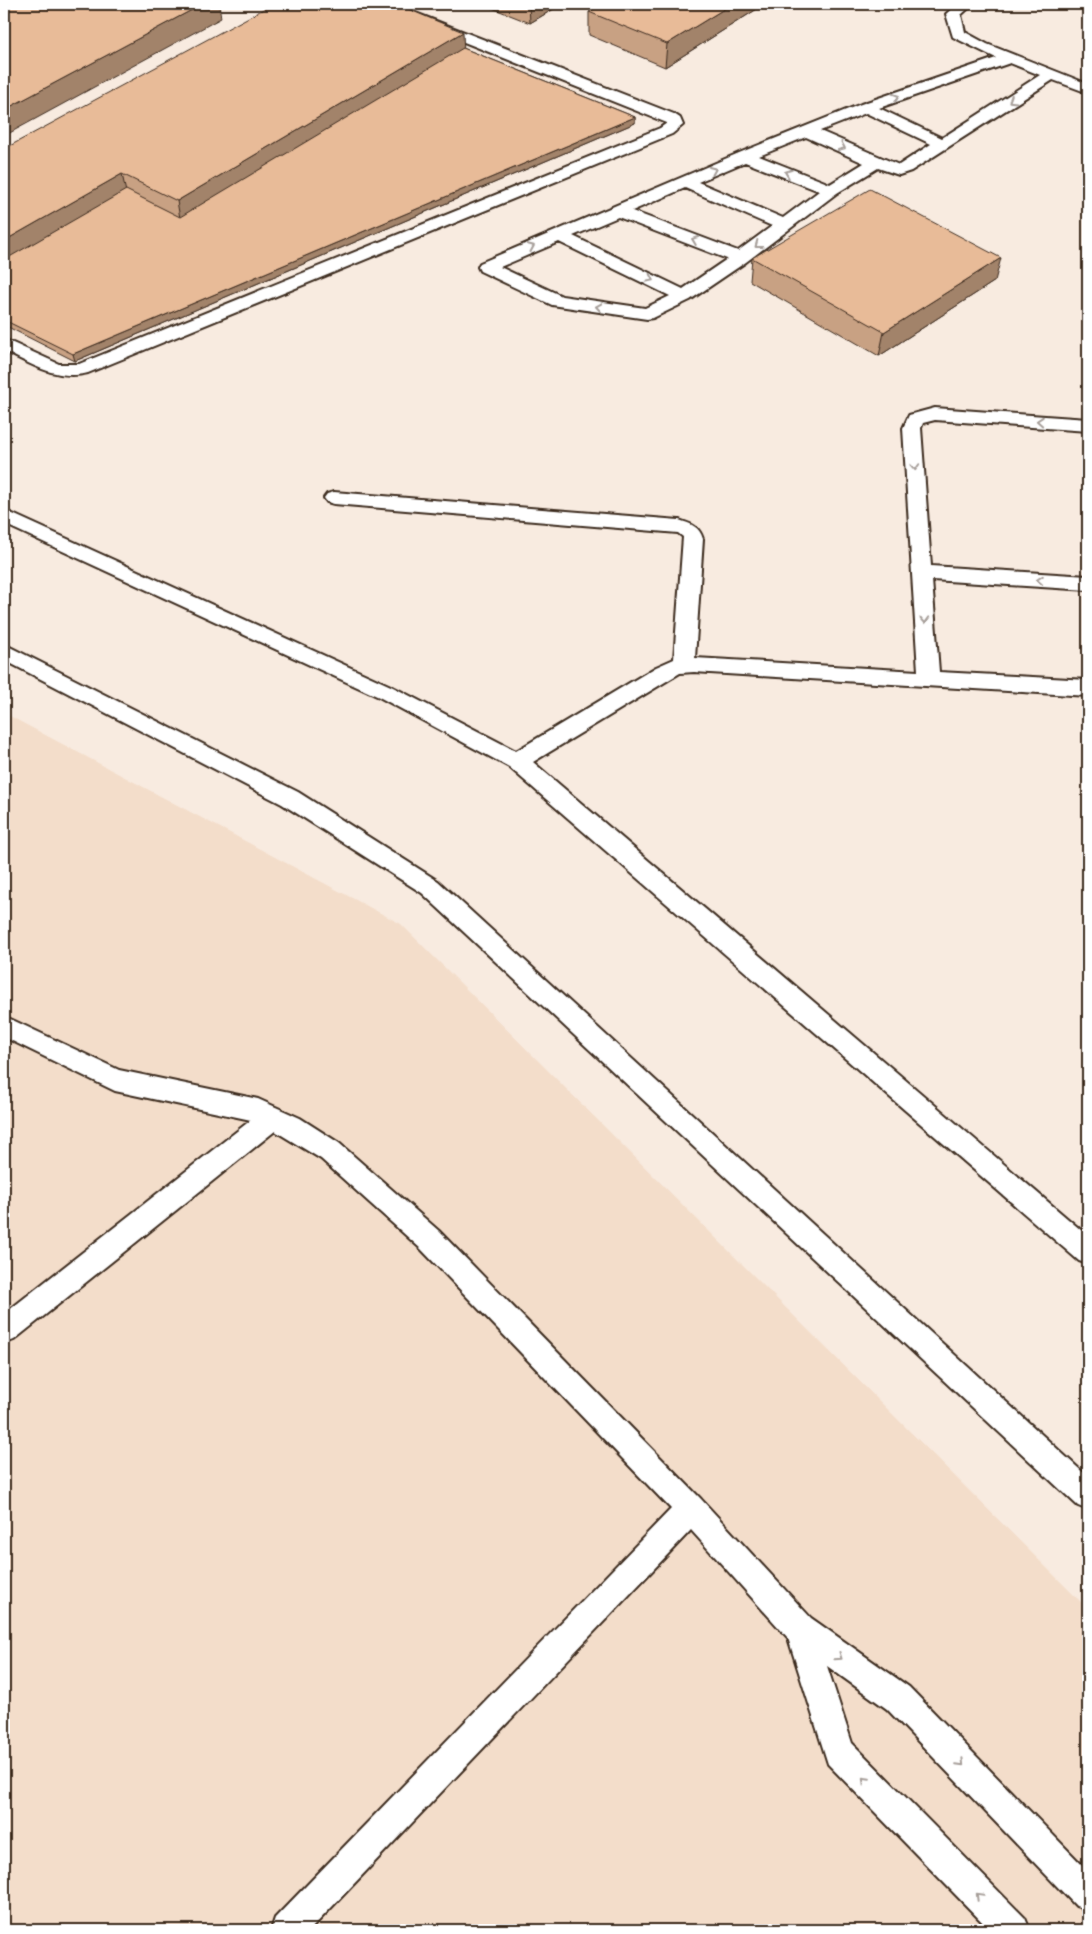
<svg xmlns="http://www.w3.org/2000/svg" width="1092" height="1934" viewBox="0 0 1092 1934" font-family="Mali,sans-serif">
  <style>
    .built { fill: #f3ddca }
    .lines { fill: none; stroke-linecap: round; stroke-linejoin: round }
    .lane-casing { stroke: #3b2a1e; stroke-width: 4 }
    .lane { fill: #fff; fill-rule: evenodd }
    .wall { fill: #c8a183; stroke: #3b2a1e }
    .shaded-wall { fill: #a2836a; stroke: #3b2a1e }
    .building { fill: #e8bb98; stroke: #3b2a1e }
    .oneway { stroke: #a79f9a }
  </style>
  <rect width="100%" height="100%" fill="#f8ebe0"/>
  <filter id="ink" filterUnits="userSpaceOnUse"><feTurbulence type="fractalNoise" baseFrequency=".02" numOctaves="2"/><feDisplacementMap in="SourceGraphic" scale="10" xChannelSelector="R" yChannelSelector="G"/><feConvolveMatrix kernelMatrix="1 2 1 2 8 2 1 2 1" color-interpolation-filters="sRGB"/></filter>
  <g filter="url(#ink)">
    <path class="built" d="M4,713L401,924L1088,1609V1930H4Z"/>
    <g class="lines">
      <g class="lane-casing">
        <path id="lane" d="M374,4H393L674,114L680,118L683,125L672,134L88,373C57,381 31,364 4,351V339L59,364H79L660,128L667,123L376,7Z
          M957,4H973L961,15L965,32L987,44L1088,84V93L1053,80L911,171L899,175L878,168L837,193L746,262L690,300L653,318L647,319L552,305L480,271L478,267L480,263L739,153L861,104L996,58L953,37L946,14ZM1010,63L1040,75L942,138L879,108ZM866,113L931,144L899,165L820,131ZM806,137L864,163L830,184L759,156ZM745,162L819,191L783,218L698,182ZM685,188L772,226L738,251L632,211ZM618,217L727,259L683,289L573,236ZM559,242L670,296L645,308L562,296L500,267Z
          M935,408L1088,419V431L935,420L923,423L921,428L931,566L1088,576V590L932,580L939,672L1088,680V696L694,672L680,673L533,762L1088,1236V1264L1079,1261L509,767L379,697L4,524V510L393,687L516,751L656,667L674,659L683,537L678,533L334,504L327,502L324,498L327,494L334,492L679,520C691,524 699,526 703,539L695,658L918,671L903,428L909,415Z
          M4,644L298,792L438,881L1088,1477V1510L1078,1506L422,893L282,804L4,660Z
          M4,1016L119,1070L258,1099L300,1118L339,1143L439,1231L701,1499L811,1618L909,1687L1088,1871V1910L1076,1906L887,1709L827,1666L852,1743L1025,1918L1030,1930H990L828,1764L788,1638L691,1530L310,1930H271L275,1918L671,1509L421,1249L321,1159L275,1131L14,1340L4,1344V1314L251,1120L115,1091L4,1037Z"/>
      </g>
      <use href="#lane" class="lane"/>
    </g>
    <path class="wall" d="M482,4H562L530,23Z
      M603,4H765L665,67L589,35V12Z
      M463,48L635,117V123L75,361L4,325V149Z
      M752,258L995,281L879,356L750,281Z"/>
    <path class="shaded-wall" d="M203,4H219L221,18L4,136V110Z
      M529,4H562L530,23Z
      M732,4H765L665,67L667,44Z
      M463,32L464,55L181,224L177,201Z
      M635,117V123L75,361L73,354Z
      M122,174L127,197L8,266L4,249V241Z
      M1001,258L995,281L879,356L884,332Z"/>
    <path class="building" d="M4,4H203L4,110Z
      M273,4H396L463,32L177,201L122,174L4,241V149Z
      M603,4H732L667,44L589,12Z
      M463,48L635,117L73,354L4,320V257L6,259L126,190L180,217Z
      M870,189L1001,258L884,332L752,258Z"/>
    <defs><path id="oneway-chevron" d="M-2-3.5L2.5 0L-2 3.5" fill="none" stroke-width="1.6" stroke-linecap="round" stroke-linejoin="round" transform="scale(1.25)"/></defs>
    <g class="oneway">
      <use href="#oneway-chevron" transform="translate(896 97) rotate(-19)"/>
      <use href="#oneway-chevron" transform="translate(1012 100) rotate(148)"/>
      <use href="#oneway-chevron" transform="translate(842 147) rotate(24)"/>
      <use href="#oneway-chevron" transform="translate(713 170) rotate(-23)"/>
      <use href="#oneway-chevron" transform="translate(788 173) rotate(-159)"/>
      <use href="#oneway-chevron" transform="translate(695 240) rotate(-159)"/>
      <use href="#oneway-chevron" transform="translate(758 245) rotate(143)"/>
      <use href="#oneway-chevron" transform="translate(531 247) rotate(-24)"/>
      <use href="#oneway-chevron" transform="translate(650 279) rotate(26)"/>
      <use href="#oneway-chevron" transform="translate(599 307) rotate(-172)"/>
      <use href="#oneway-chevron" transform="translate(1040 421) rotate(-176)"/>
      <use href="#oneway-chevron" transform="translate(915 467) rotate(86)"/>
      <use href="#oneway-chevron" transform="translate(1040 580) rotate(-176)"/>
      <use href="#oneway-chevron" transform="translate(925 620) rotate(87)"/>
      <use href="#oneway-chevron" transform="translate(839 1657) rotate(35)"/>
      <use href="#oneway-chevron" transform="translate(961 1763) rotate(46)"/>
      <use href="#oneway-chevron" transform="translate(865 1780) rotate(-135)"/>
      <use href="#oneway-chevron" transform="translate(979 1896) rotate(-135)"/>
    </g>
  </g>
  <rect width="1092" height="1934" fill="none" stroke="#fff" stroke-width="20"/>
  <rect x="10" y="10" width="1072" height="1914" fill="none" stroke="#3b2a1e" stroke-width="2" filter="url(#ink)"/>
</svg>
